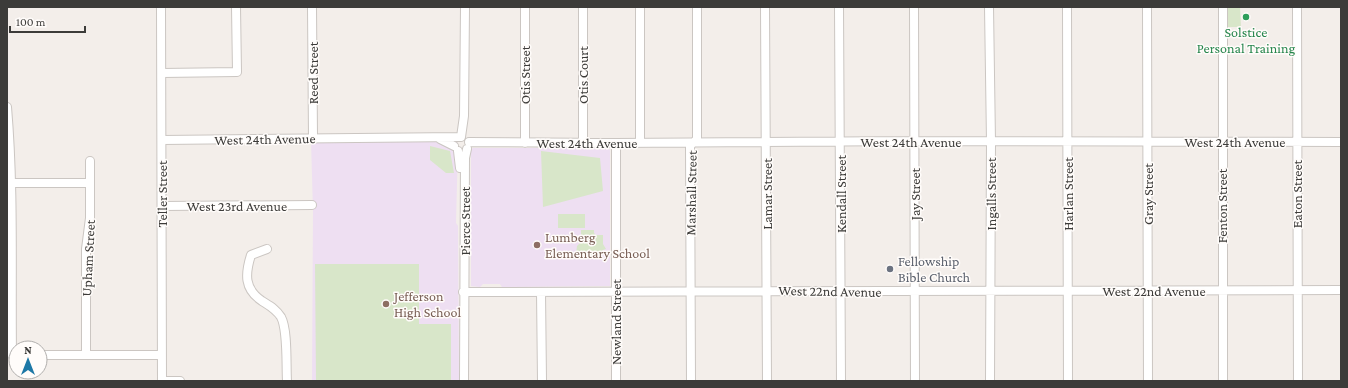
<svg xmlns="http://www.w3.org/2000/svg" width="1348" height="388" viewBox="0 0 1348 388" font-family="'Crimson Pro',serif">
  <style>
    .education { fill: #eedff2 }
    .green { fill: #d8e6c9 }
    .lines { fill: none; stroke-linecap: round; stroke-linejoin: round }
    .minor-casing { stroke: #cbc6c2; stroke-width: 10 }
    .minor { stroke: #fff; stroke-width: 8 }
    .leisure-dot { fill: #2e9e5b; stroke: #fffcfa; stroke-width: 1.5 }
    .education-dot { fill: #8d6e63; stroke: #fffcfa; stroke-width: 1.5 }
    .worship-dot { fill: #6b7280; stroke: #fffcfa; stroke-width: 1.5 }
    .labels { text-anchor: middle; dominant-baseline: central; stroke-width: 3; stroke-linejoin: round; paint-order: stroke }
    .leisure-label { font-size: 14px; fill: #27864d; stroke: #fffcfa }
    .street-label { font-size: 14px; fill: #3c3b39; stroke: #fffcfa }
    .education-label { font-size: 14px; fill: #785e54; stroke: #fffcfa; text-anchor: start }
    .worship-label { font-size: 14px; fill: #5b616d; stroke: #fffcfa; text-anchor: start }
  </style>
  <rect width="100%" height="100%" fill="#f3eeea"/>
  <path class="education" d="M452,140L457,142L458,145L456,223L458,226L459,381H312L313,211L311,141Z
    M473,148H609L610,151V286L502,287L500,284H483L480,287L471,286V149Z"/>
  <path class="green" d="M1228,7H1240L1241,27H1228Z
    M430,146L450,151L454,173H446L430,160Z
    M541,151L600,158L603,191L543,207Z
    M558,214H585V228H558Z
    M581,230H594V233L596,235H603V244L606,249L603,250L600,257H574L576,255L577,246L581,242Z
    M315,264H419V324H451V381H316Z"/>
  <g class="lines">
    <g class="minor-casing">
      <path id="minor" d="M161,7L162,381
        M312,7L313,138
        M583,7V143
        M640,7V143
        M765,7L767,381
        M839,7L841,381
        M914,7L915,381
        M989,7L991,142L990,381
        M1067,7L1068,381
        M1147,7L1148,381
        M1297,7L1298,381
        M162,73L237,72L236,7
        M7,107C14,189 11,272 12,355H16
        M461,137L464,116L465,7
        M440,139L454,146
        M162,140L459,137
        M469,142L616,143L915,141L1341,142
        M525,143V7
        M458,151L460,168
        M7,183H90
        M162,206L312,205
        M267,249L251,255C245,274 244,289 262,301C270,306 276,309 281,317C288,330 286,365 287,381
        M463,292L1341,290
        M541,292L542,381
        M40,355H162
        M86,355V249L90,218V161
        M162,381H180
        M464,381L465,158L467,149
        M616,381V143
        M691,381L690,146L697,139V7
        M1223,381V7"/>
    </g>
    <use href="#minor" class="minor"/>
  </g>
  <circle class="leisure-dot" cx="1246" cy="17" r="4"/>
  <g class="education-dot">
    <circle cx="537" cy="245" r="4"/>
    <circle cx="386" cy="304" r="4"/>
  </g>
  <circle class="worship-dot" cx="890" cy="269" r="4"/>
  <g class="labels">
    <g class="leisure-label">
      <text x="1246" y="32">Solstice<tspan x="1246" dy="16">Personal Training</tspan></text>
    </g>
    <g class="street-label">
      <text transform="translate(313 73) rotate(-90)">Reed Street</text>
      <text transform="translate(525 75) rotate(-90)">Otis Street</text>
      <text transform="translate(583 75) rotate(-90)">Otis Court</text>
      <text transform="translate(265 139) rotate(-1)">West 24th Avenue</text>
      <text x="911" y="142">West 24th Avenue</text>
      <text x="1235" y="142">West 24th Avenue</text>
      <text x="587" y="143">West 24th Avenue</text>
      <text transform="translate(691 193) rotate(-89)">Marshall Street</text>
      <text transform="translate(162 194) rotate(-90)">Teller Street</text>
      <text transform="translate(767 194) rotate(-90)">Lamar Street</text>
      <text transform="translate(841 194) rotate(-90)">Kendall Street</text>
      <text transform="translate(915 194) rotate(-90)">Jay Street</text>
      <text transform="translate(991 194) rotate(-90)">Ingalls Street</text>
      <text transform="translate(1068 194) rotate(-90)">Harlan Street</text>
      <text transform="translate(1148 194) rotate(-90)">Gray Street</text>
      <text transform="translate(1297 194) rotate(-90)">Eaton Street</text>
      <text x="237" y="206">West 23rd Avenue</text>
      <text transform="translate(1222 206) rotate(-90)">Fenton Street</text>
      <text transform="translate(465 221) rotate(-90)">Pierce Street</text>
      <text transform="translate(88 258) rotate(-87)">Upham Street</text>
      <text transform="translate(830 291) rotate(1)">West 22nd Avenue</text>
      <text x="1154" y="291">West 22nd Avenue</text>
      <text transform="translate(616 322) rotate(-90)">Newland Street</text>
    </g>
    <g class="education-label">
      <text x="545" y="237">Lumberg<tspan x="545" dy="16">Elementary School</tspan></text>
      <text x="394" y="296">Jefferson<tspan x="394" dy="16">High School</tspan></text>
    </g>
    <g class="worship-label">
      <text x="898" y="261">Fellowship<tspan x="898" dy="16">Bible Church</tspan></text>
    </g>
  </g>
  <rect width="1348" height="388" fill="none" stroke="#3c3b39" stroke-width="16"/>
  <g transform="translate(28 360)"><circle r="19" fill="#fffcfa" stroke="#b1afad"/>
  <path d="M0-3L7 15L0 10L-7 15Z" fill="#1d78a6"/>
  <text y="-6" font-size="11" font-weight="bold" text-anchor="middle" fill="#3c3b39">N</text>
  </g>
  <path d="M10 26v6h75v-6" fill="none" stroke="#3c3b39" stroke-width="2"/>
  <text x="16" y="26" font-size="12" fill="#3c3b39" stroke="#fffcfa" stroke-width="3" paint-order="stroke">100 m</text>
</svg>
